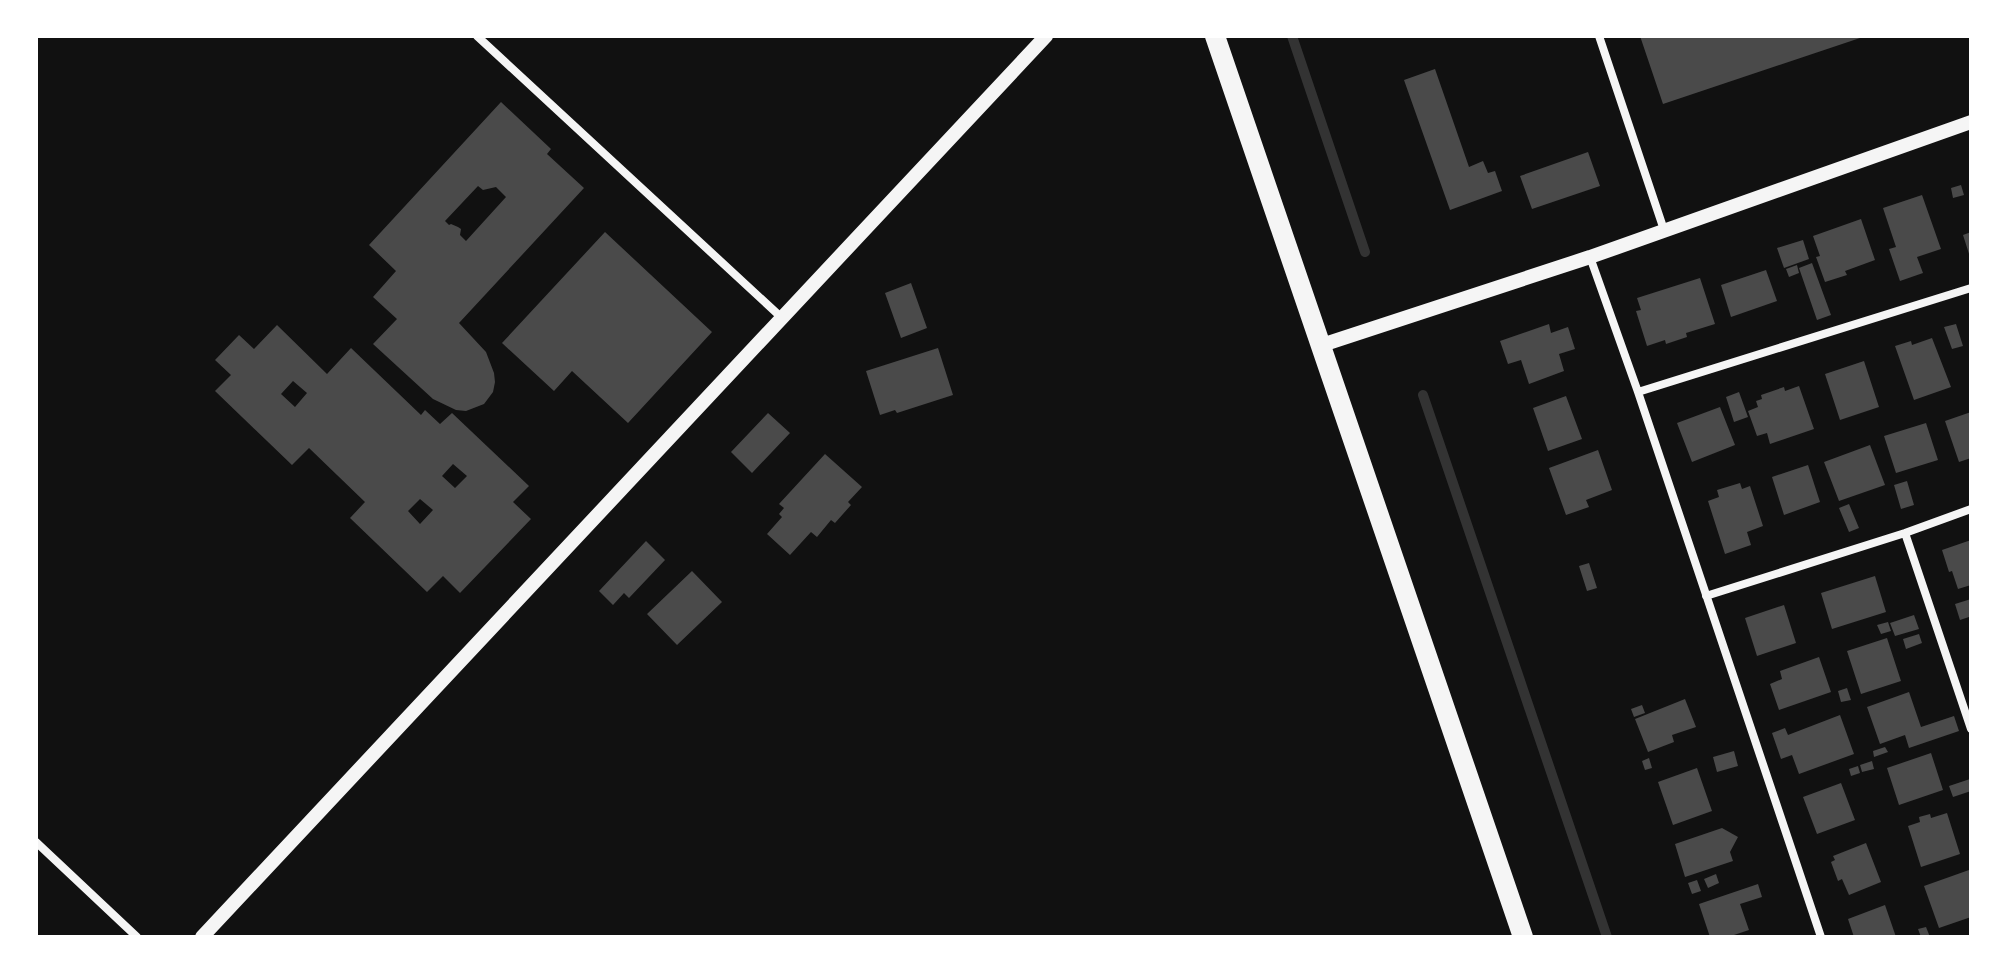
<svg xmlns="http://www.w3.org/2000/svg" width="2007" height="973" viewBox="0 0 2007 973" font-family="Barlow,sans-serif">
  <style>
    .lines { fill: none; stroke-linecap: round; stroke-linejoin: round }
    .stream { stroke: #333; stroke-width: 10 }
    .building { fill: #4a4a4a; fill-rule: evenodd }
    .minor { stroke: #f5f5f5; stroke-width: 8 }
    .tertiary { stroke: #f5f5f5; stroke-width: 14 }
    .primary { stroke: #f5f5f5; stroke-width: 20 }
  </style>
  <rect width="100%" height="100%" fill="#111"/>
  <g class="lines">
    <path class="stream" d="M1292,36L1365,252
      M1423,395L1607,937"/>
  </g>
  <path class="building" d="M1640,36H1863V37L1663,104Z
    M1435,69L1469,167L1483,161L1488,173L1495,171L1502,191L1450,210L1404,80Z
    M501,102L551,149L547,154L584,188L459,323L486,352L494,373L495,382L493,392L484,404L466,411L456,410L433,399L373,344L397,319L373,297L396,271L369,245ZM478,186L483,190L496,187L506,197L466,241L460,235L461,229L458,227L451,224L449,225L445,221Z
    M1588,152L1600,186L1532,209L1520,176Z
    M1961,185L1964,195L1953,198L1951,188Z
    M1922,195L1941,249L1917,257L1923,273L1900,281L1889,249L1896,247L1883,208Z
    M1861,219L1875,260L1845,271L1847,275L1825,282L1816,257L1820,256L1813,236Z
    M605,232L712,332L628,423L572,371L554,391L502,343Z
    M1971,232V257H1970L1963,235Z
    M1803,240L1809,259L1784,268L1777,248Z
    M1812,263L1831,315L1817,320L1799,268Z
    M1797,265L1799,273L1789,277L1786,269Z
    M1766,270L1777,301L1731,317L1721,285Z
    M1700,278L1715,324L1686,333L1687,337L1666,344L1665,340L1647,346L1636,311L1641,310L1637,298Z
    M911,283L927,328L901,338L885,293Z
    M1549,324L1551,333L1568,327L1575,349L1559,354L1564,371L1529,384L1521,360L1508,364L1500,341Z
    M1956,324L1963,346L1952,349L1944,327Z
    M277,325L327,374L351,348L421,415L425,410L440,424L452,413L529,486L513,502L531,519L460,593L443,576L427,592L350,518L365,502L309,448L292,465L215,391L231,375L215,360L239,335L254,349ZM293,381L307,393L295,407L281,394ZM453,464L467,476L455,488L442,476ZM420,499L433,510L420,524L408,511Z
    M1932,338L1951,387L1914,400L1895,346L1911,341L1912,345Z
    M938,348L953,395L897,413L895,410L880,415L866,371Z
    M1864,361L1879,407L1840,420L1825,374Z
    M1799,386L1814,429L1770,444L1767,433L1757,436L1748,411L1758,407L1756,401L1762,399L1761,395L1784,387L1785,391Z
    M1739,392L1748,417L1734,422L1726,397Z
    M1566,396L1582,439L1548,451L1533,408Z
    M1720,407L1735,445L1692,462L1677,423Z
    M1971,412V458L1959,462L1945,421Z
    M768,413L790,433L752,473L731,452Z
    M1926,423L1938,460L1896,473L1884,436Z
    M1870,445L1885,485L1839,501L1824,462Z
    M1598,450L1612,490L1586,500L1589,507L1566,515L1549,468Z
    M825,454L862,487L848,502L851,505L835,523L831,520L817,537L811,532L790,555L767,534L782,517L779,514L784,508L779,504Z
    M1808,465L1820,502L1784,515L1772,477Z
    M1907,481L1914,505L1901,509L1894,485Z
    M1740,483L1742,489L1750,486L1763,526L1747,532L1751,545L1725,554L1708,501L1719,497L1717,490Z
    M1849,504L1859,528L1849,532L1839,508Z
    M1971,540V585L1958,589L1952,571L1949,572L1942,550Z
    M646,541L665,560L629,598L624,593L613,605L599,591Z
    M1589,563L1597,588L1587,591L1579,566Z
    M692,571L722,602L677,645L647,614Z
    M1875,576L1886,612L1832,629L1821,593Z
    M1971,599V623H1970L1969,617L1960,620L1955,604Z
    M1784,605L1796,643L1757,656L1745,618Z
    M1914,615L1919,629L1895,636L1890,623Z
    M1888,622L1891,631L1881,634L1877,625Z
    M1919,634L1922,643L1906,649L1903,639Z
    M1887,638L1901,681L1861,694L1847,651Z
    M1819,657L1831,692L1779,710L1770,684L1782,679L1780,671Z
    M1847,688L1851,700L1841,702L1838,691Z
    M1909,692L1921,727L1954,716L1959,731L1909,748L1905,735L1880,744L1867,707Z
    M1685,699L1696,727L1672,735L1674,742L1648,752L1635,719Z
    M1642,705L1645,713L1634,717L1631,709Z
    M1840,715L1854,754L1799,774L1792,755L1781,759L1772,733L1785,728L1788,735Z
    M1885,747L1888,752L1874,757L1873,751Z
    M1734,751L1738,766L1717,772L1713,757Z
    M1931,753L1943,790L1899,805L1887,768Z
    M1649,758L1652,768L1645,770L1642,761Z
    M1872,761L1874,769L1862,772L1860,765Z
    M1858,766L1860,773L1851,776L1849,769Z
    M1697,768L1712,811L1673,825L1658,782Z
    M1970,779L1971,791L1953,797L1949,786Z
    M1841,783L1855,820L1817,834L1803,797Z
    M1947,813L1960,854L1921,867L1908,826L1920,822L1919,817L1930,814L1931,818Z
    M1722,828L1738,837L1730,852L1733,861L1685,877L1675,844Z
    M1866,843L1881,882L1849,895L1842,879L1838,881L1831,862L1835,860L1833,856Z
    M1969,870L1971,876V917L1939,928L1924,886Z
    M1716,874L1719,883L1708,888L1704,879Z
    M1697,880L1701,891L1692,894L1688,883Z
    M1758,884L1762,897L1740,904L1749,930L1728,937H1710L1699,904Z
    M1885,905L1896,937H1854L1848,919Z
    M1926,927L1930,937H1921L1918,929Z"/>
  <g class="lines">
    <path class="minor" d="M477,36L782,318
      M1599,36L1664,230
      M1590,257L1638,392L1821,937
      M1638,392L1971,288
      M1905,533L1971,729
      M1706,596L1905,533L1971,509
      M36,842L137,937"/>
    <path class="tertiary" d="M1322,345L1590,257L1971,122
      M202,937L1046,36"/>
    <path class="primary" d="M1215,36L1523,937"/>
  </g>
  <rect width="2007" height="973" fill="none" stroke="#ffffff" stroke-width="76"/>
</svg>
